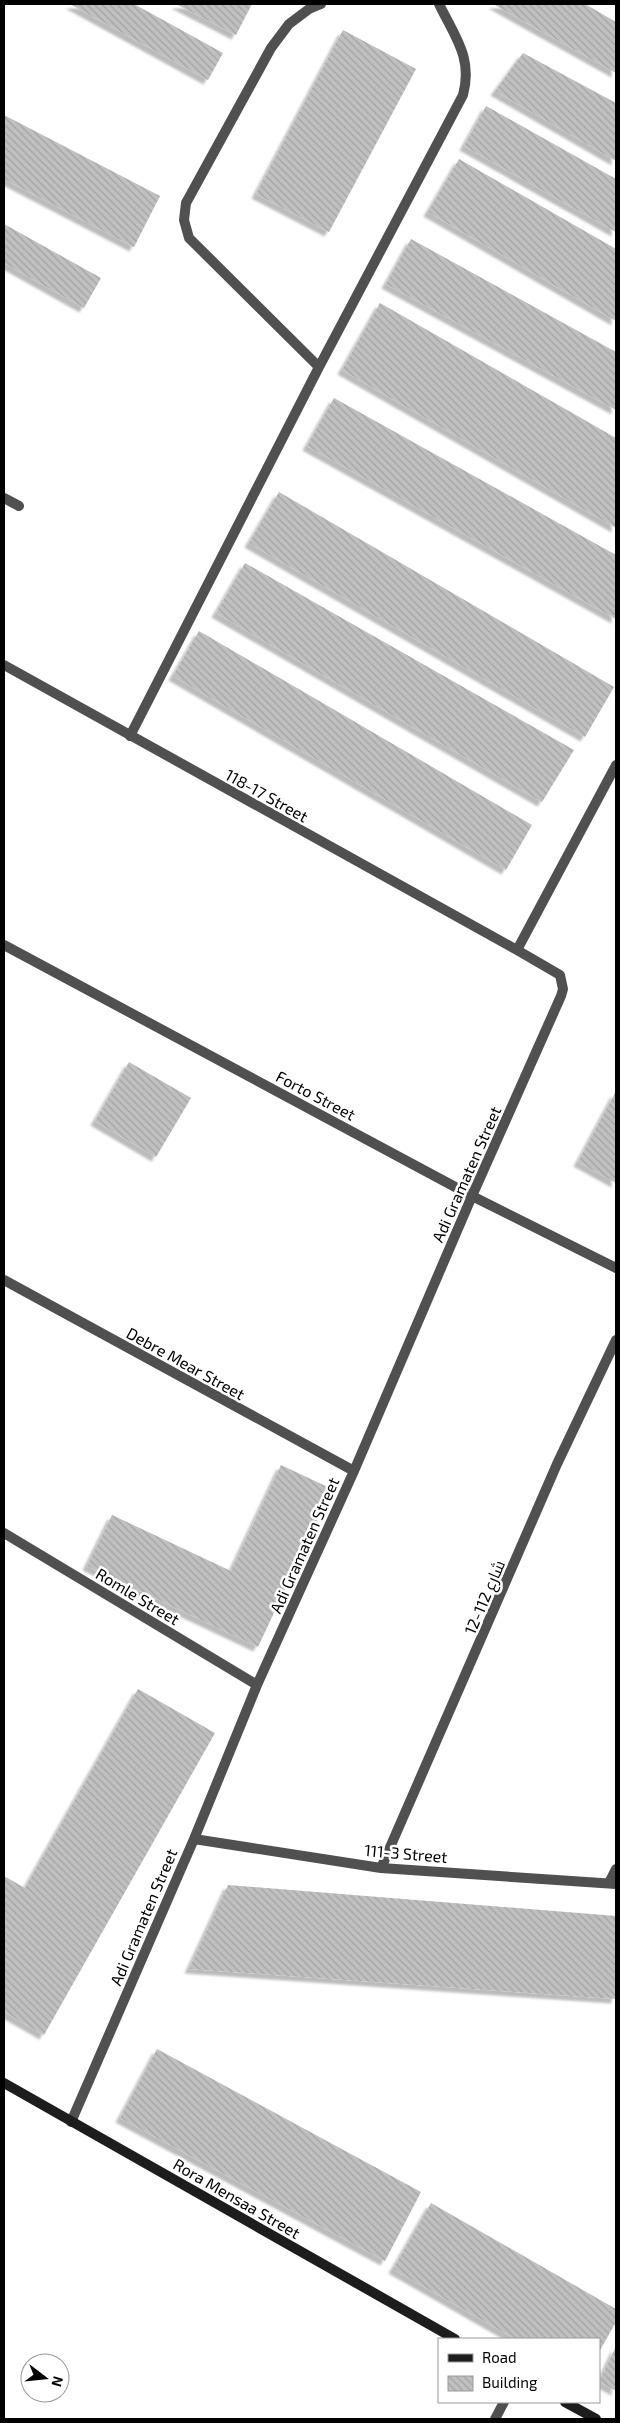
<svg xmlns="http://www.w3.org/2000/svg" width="620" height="2423" viewBox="0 0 620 2423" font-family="'Exo 2',Cairo,sans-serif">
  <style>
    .building { fill: url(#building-back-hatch); filter: url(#shadow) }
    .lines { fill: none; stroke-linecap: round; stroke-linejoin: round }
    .lane { stroke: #505050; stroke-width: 10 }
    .street { stroke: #505050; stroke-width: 10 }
    .secondary { stroke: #1d1d1d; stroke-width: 10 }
    .labels { text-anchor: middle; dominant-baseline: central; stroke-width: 5; stroke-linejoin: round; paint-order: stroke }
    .street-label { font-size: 16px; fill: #000; stroke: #fff }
  </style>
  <defs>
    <pattern id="building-back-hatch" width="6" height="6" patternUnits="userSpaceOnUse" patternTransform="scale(1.25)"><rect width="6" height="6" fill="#c0c0c0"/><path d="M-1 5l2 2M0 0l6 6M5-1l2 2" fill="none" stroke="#a3a3a3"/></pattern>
    <filter id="shadow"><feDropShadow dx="-4.5" dy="4.5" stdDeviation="1" flood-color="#0004"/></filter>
  </defs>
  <rect width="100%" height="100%" fill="#fff"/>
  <path class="building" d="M70,4H134L223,53L208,80Z
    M176,4H252L236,35Z
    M493,4H585L616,22V73Z
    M343,30L416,69L329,232L256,194Z
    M523,53L616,103V161L495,91Z
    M486,106L616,179V232L464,146Z
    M4,115L160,196L134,247L4,179Z
    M459,159L616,249V321L428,212Z
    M4,224L101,278L84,308L4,263Z
    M411,239L616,352V410L386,284Z
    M380,303L616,438V528L342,370Z
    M334,398L616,555V619L307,446Z
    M279,492L614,687L585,737L249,543Z
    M245,563L574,750L542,802L216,613Z
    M199,631L532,825L506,870L173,676Z
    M129,1062L191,1098L156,1157L95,1121Z
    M616,1091V1183L578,1162Z
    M281,1465L332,1489L258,1647L87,1566L112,1515L231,1571Z
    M138,1689L215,1733L44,2035L4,2012V1876L25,1888Z
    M228,1885L616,1916V1999L189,1969Z
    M157,2049L421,2192L385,2261L120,2118Z
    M431,2203L616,2309V2322L599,2352V2339H515L393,2269Z
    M616,2346V2391L599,2382Z"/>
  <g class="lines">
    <path class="lane" d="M319,367L189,238L184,220L186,203L271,48L289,24L309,9L321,4
      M130,736L319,367L463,95C473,58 455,37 439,4"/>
    <path class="street" d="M4,498L19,506
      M4,665L517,950
      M4,945L472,1196L616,1268
      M4,1280L354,1471
      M4,1533L257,1685
      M194,1839L381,1868L616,1884
      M381,1868L557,1464L616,1340
      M609,1883L616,1869
      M71,2122L194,1839L257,1685L354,1471L472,1196L561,996L563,989L560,975L517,950L616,765
      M495,2419L504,2402"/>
    <path class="secondary" d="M4,2083L455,2339
      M565,2402L596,2419"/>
  </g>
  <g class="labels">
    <g class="street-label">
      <text transform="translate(267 795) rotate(29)">118-17 Street</text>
      <text transform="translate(316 1095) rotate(28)">Forto Street</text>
      <text transform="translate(466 1174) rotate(-66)">Adi Gramaten Street</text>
      <text transform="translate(186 1363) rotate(29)">Debre Mear Street</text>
      <text transform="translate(304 1545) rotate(-66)">Adi Gramaten Street</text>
      <text transform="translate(138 1596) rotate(31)">Romle Street</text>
      <text transform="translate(484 1597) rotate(-67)">شارع 112-12</text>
      <text transform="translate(406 1853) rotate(5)">111-3 Street</text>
      <text transform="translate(143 1917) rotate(-67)">Adi Gramaten Street</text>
      <text transform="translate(237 2198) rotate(30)">Rora Mensaa Street</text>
    </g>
  </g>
  <rect width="620" height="2423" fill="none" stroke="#000000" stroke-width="10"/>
  <rect x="438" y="2338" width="162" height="65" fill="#ffffff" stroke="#999999"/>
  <rect x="448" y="2354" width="25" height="8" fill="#1d1d1d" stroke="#999999"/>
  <text x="482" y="2363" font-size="15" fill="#000000">Road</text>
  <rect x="448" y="2376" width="25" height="15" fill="url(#building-back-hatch)" stroke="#999999"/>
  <text x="482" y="2388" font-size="15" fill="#000000">Building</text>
  <g transform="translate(45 2378) rotate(106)"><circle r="24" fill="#ffffff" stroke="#999999"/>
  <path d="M0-4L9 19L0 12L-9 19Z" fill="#000000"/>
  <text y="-8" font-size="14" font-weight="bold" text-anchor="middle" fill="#000000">N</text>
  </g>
</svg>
